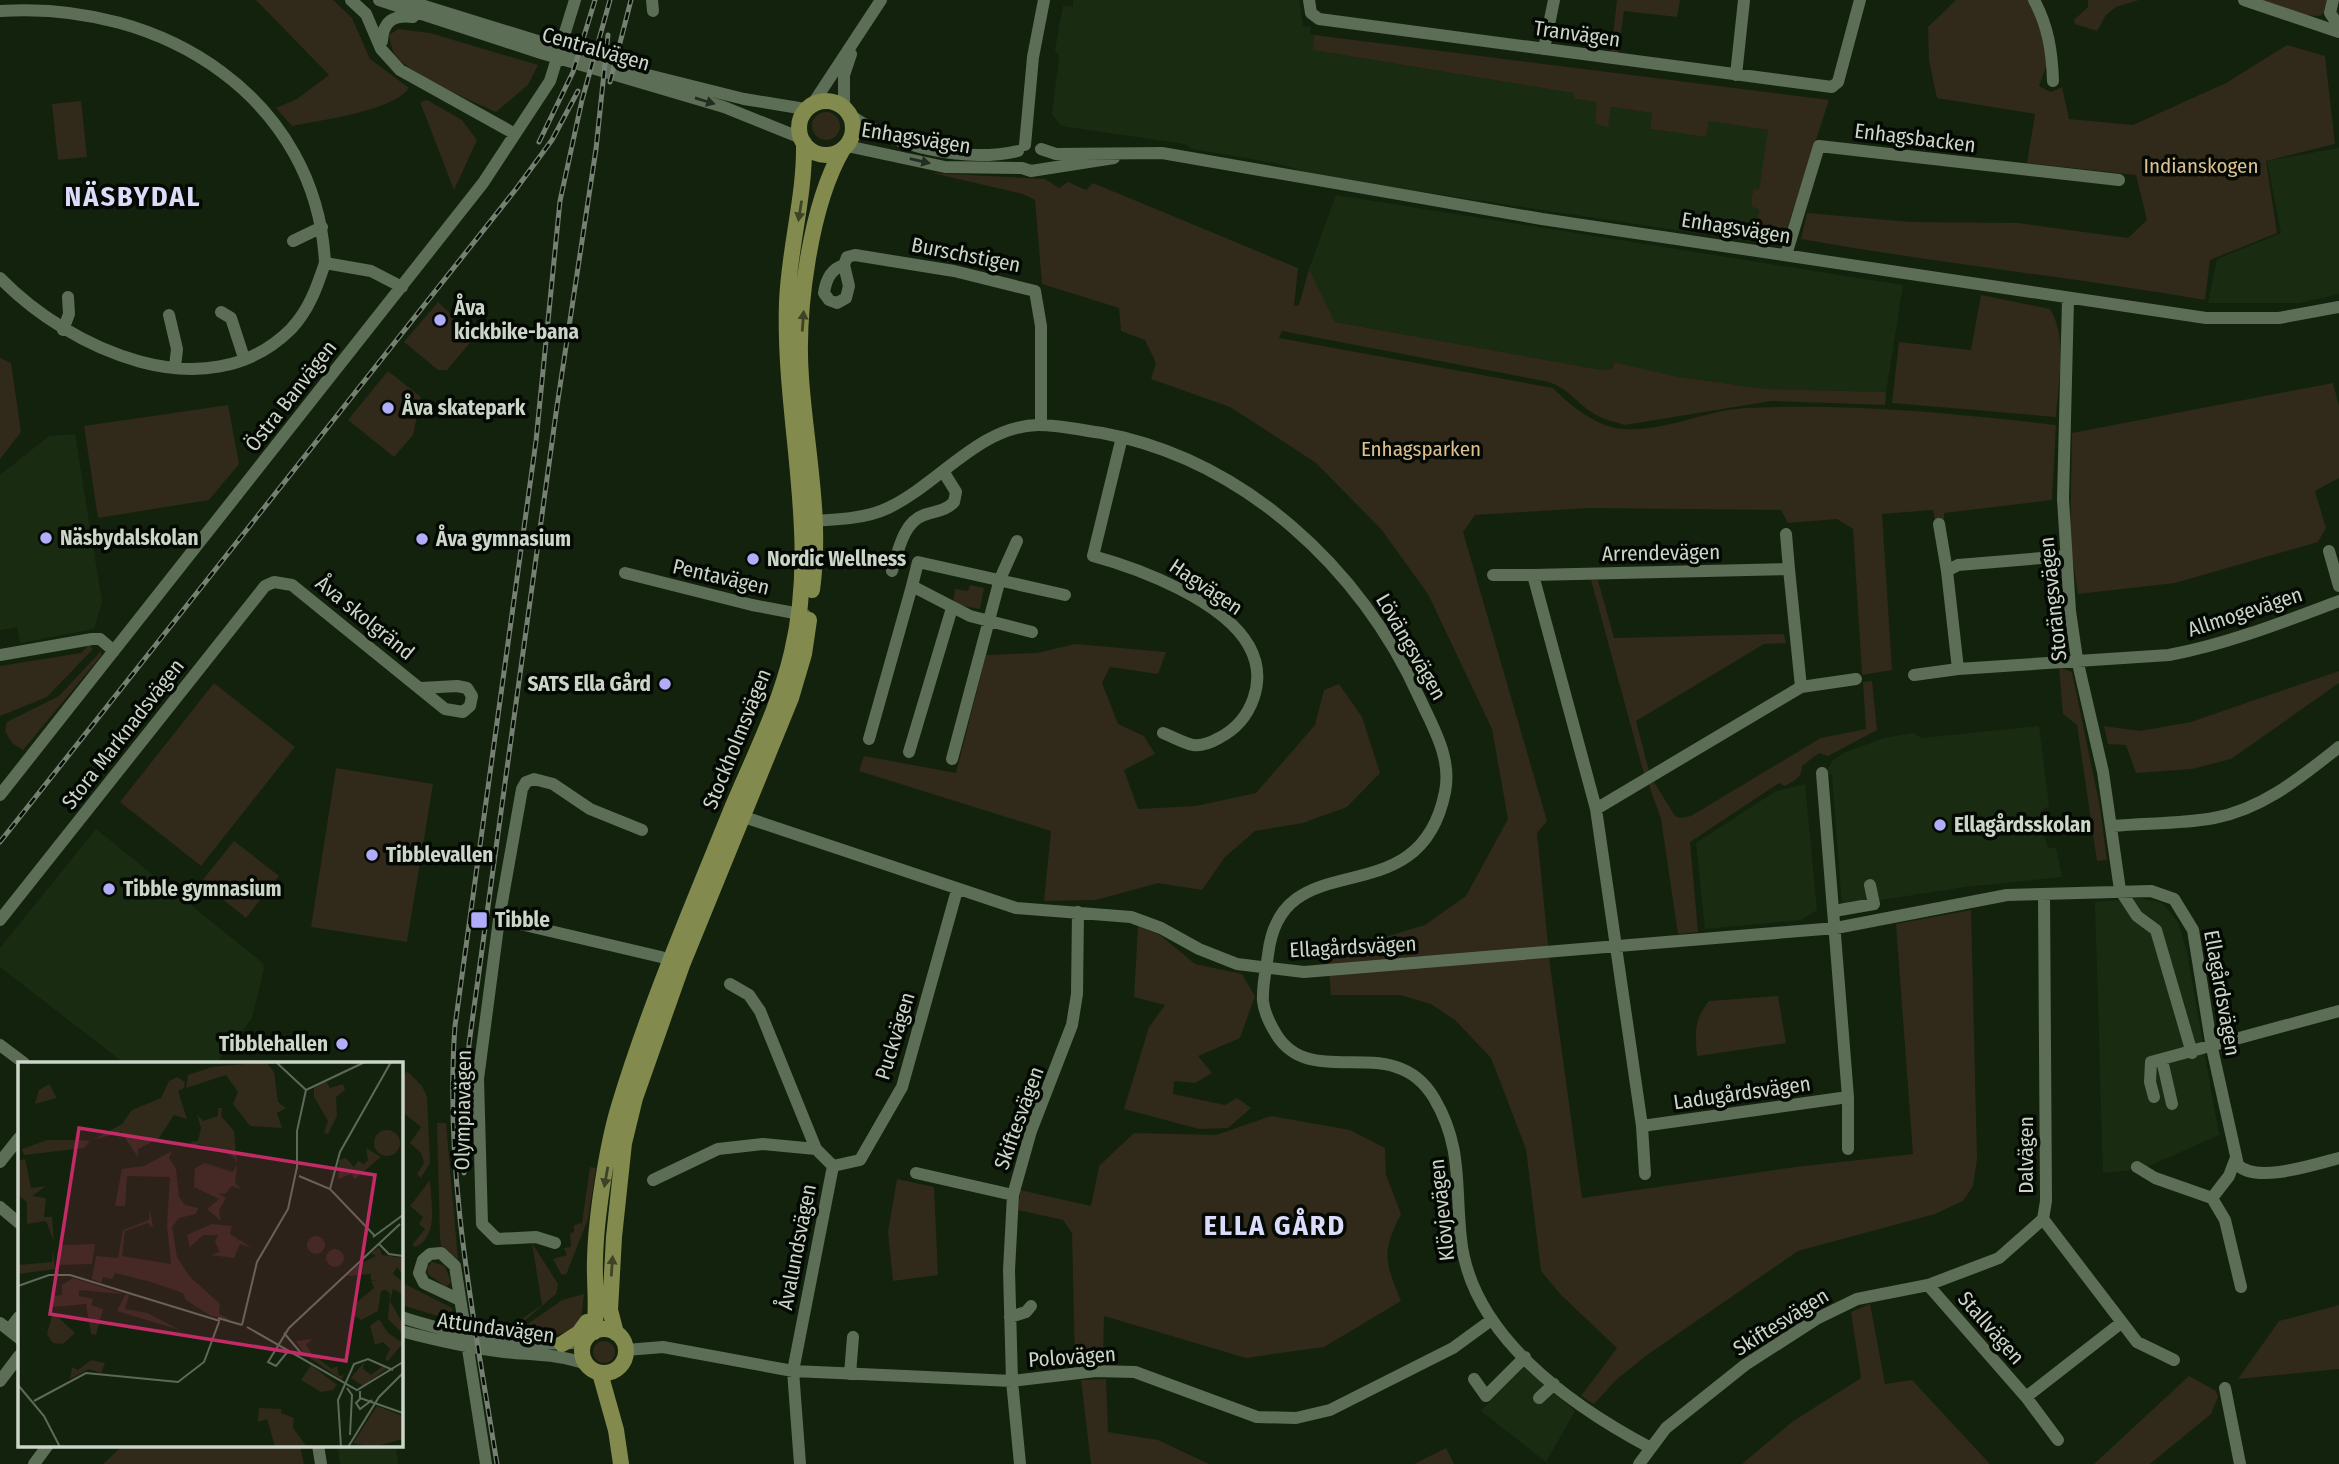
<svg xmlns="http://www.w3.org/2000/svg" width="2339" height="1464" viewBox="0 0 2339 1464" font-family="'Fira Sans Condensed',sans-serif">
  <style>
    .built { fill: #192c12 }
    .green { fill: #31291a }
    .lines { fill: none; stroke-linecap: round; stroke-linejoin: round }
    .minor { stroke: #5c6e56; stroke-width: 12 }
    .major { stroke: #838a4e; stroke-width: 16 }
    .rail-casing { stroke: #748170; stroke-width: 5 }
    .rail { stroke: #040903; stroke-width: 2.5; stroke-dasharray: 8; stroke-linecap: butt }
    .oneway { fill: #232c20 }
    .oneway2 { fill: #3d4325 }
    .poi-dot { fill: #b1adfa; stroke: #040903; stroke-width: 2.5 }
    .labels { text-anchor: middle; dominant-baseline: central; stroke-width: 7; stroke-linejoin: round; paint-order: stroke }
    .street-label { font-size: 21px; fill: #cbd5c8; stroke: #040903 }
    .park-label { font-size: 21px; fill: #dcbe8f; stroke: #040903 }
    .poi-label { font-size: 21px; font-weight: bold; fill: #cbd5c8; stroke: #040903; text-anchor: start }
    .district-label { font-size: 28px; font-weight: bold; letter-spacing: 2px; fill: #dcdcfa; stroke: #040903 }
    .inset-road { fill: none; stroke: #5d6a58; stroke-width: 2 }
    .view { fill: #c32b66; fill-opacity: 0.15; stroke: #c32b66; stroke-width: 3.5 }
    .inset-edge { fill: none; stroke: #cbd5c8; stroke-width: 3.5 }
  </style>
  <rect width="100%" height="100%" fill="#13220d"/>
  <path class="built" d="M1073,0H1299L1303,26L1311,27L1310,34L1314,35L1313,50L1573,93L1575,99L1598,102L1607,127L1611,107L1652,113L1650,129L1706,137L1709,121L1769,130L1759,190H1753L1751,206L1759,210L1755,242L1324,177L1275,163L1192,149L1185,144L1061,126L1052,114L1059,56L1055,50L1063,6H1073Z
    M2339,148V294L2300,303H2208L2217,259L2281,233L2267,161Z
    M1336,195L1903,285L1886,392L1765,389L1674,376L1614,362L1612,369L1602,370L1335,322L1309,269Z
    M75,434L102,602L94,629L20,643L17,627L0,630V475L49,436Z
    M2039,726L2049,806L2041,811L2045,839L2048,848H2056L2062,877L1965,887L1842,906L1832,775L1825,773L1833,760L1846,752L1884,738L1913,733L1922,738Z
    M1805,784L1817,910L1801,920L1705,929L1696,843L1776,791Z
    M96,829L263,963L264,969L252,1018L216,1063H124L0,967V948Z
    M2140,898L2162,903L2178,922L2187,952L2219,1135L2142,1169L2103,1173L2095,902Z
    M1524,1367L1575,1411L1546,1462L1481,1411Z
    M337,1445H396L398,1464H340Z"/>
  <path class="green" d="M256,0H333L352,18L370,59L409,88C393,111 321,120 292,126L276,108L297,99L329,75Z
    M1617,0H1680L1677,17L1624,11L1618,54L1611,53Z
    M1956,0H2031L2036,9L2048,62L2039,86L2051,92L2062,87L2069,119L2133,125L2226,83L2287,45L2325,56L2335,144L2266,161L2277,233L2210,260L2205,300C2071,277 1936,263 1801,239L1807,213L1911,222L2018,223L2128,238L2147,220L2136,175L2027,163L2035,114L1937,98L1929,60L1928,27Z
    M2088,0H2139L2116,7L2106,15L2097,31L2075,24L2074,20L2088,7Z
    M2253,0H2329L2327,10L2320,16L2303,15Z
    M398,29L430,33L538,65L528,85L496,112C473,101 403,73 393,51C391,46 390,40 389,35Z
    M1314,35L1829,100L1784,238L1770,243L1755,242L1759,210L1751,206L1753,189L1759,190L1768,130L1709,121L1706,137L1650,129L1652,113L1611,107L1608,127L1595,124L1597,102L1575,99L1573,93L1313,50Z
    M427,100L462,120L477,140L454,190L420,102Z
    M81,101L87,157L58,160L52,104Z
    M812 126a14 14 0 1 1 28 0a14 14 0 1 1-28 0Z
    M932,173L1045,179L1059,188L1068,182L1086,190L1093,183L1298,268L1294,306L1299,305L1309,269L1335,322L1602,370L1612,369L1614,362L1674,376L1765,389L1886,392L1885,405L1771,401L1625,425C1611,421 1598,418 1587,409C1573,398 1566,388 1549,382L1282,331L1279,338L1553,388C1567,403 1594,424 1615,428C1659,435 1703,410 1747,408C1849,403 1954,413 2056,425L2052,500L1944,513V521H1935L1933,510L1882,514L1892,670L1862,675L1853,529L1837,519L1788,523L1781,510L1589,508L1475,515L1463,532L1547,821L1537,833L1550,965L1582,1198L1795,1167L1913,1154L1896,924L1971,910L1977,1159L1973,1186L1963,1201L1935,1214L1798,1251L1647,1355L1616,1380L1594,1404L1581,1396L1617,1348L1561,1295L1541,1271L1526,1149L1491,1058L1455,1020L1431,1004L1400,995H1331L1328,962L1332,947L1385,937L1425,925L1466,896L1508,819L1492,729L1428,594L1381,529L1316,463L1275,436L1230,407L1151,379L1156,363L1145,340L1121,331L1119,308L1042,284L1035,200L1023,194Z
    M1981,295L2050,309C2068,338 2058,384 2056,417L1892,403L1899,342L1971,350Z
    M438,302L475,337L447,370H438L404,342Z
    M0,358L11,363L21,432L0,459Z
    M388,371L421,397L413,435L394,457L348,420Z
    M2333,383L2339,406V478L2315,491L2326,528L2318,542L2175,583L2078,594L2070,543L2072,433Z
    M228,405L239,464L209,500L98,518L84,426Z
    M1591,580H1598L1614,638L1784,634L1786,643L1764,644L1636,721L1649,771L1644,774Z
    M970,585L984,588L980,609L953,604L955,589L968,591Z
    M1075,644L1166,652L1158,674L1110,667L1102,683L1118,724L1144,736L1155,754L1124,770L1138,809L1196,806L1256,793L1315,725L1324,690L1339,684L1362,717L1380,773L1347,807L1303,823L1255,831L1225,857L1202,890L1158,883L1096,900L1044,901L1051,831L859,771L864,756L956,773L986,655L1037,653Z
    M89,645L93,649L47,697L0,716V666L81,653Z
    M101,651V656L23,750L12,743L5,731L7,722L59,696Z
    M2059,667L2072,672L2100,807L2107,860L2097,861L2077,725L2063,714Z
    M2339,671V683L2231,759L2192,769L2136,773L2126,745L2108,744L2104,726L2140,731L2191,722Z
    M1872,681L1877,730L1828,756L1819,753L1802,766C1802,778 1795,780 1785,786L1779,783L1690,842L1698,932L1678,934L1661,819L1649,785L1654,782L1675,816L1680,818L1691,816L1821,738L1866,729L1863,682Z
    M214,683L295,747L201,866L120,802Z
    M336,768L433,784L407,942L311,927Z
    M234,841L279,876L246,918L201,882Z
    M1138,926L1160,935L1195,964L1242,974L1255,996L1240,1038L1198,1056L1212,1073L1195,1083L1174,1081L1173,1094L1225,1105L1237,1098L1251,1108L1228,1128L1199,1129L1124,1109L1149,1027L1165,1005L1134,997Z
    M1778,996L1786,1043L1697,1056C1695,1033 1694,1019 1709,1001Z
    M407,1071L422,1086L427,1097L430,1163L421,1178L417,1174L424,1163L421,1153L410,1143L421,1127L401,1111V1079Z
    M1271,1116L1350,1130L1385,1148L1386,1175L1401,1214C1381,1253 1385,1261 1401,1301L1324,1347L1246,1358L1104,1316L1103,1362L1075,1365L1072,1233L1063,1220L1018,1210L1020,1190L1091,1206L1099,1166L1134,1133L1216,1135Z
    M437,1123H446L458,1260L441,1246L440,1237Z
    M590,1167L596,1168L588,1219L566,1275L561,1274L553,1259L567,1255L564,1248L571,1247L570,1233L574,1232V1225L582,1223Z
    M897,1179L934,1187L938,1275L893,1281L888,1232Z
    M430,1180C431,1204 439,1235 416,1247L412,1245L425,1229L419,1224L423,1217L410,1206Z
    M532,1243L558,1284L556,1294L523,1322L509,1328L542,1305Z
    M432,1262L445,1266L451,1282L446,1287L428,1274L427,1267Z
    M401,1282L452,1308L455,1321L401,1305Z
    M584,1294L581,1321C565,1340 537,1338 515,1333L562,1300Z
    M1870,1304L1885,1384L1912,1380L1990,1464H1742L1792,1422L1861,1378L1851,1312Z
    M2339,1305V1369L2238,1379L2279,1321Z
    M593 1352a11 11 0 1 1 22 0a11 11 0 1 1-22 0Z
    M2189,1376L2216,1391L2218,1397L2211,1414L2150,1464H2094Z
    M1106,1379L1108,1432L1158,1440L1209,1464H1091L1081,1380Z
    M123,1445H300L304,1464H103Z
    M1446,1448L1454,1464H1414Z"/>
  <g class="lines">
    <path class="minor" d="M351,0L366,14L381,49L400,70L515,134
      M379,0L541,53L724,107L801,138
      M405,0L644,74L744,99L805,109
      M652,0L653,11
      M1309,0L1311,13L1319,19L1832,87L1838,82L1860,0
      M2034,0C2048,26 2052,51 2053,81
      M2244,0L2339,32
      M2333,0L2330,13L2339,26
      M0,11C165,0 317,100 325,263L371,271L402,287
      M382,41C383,22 393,14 413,17
      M1544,49L1554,0
      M1736,75L1744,0
      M812,105L881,0
      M844,107V75L851,54
      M850,115C895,147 963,163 1018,151
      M1025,145L1033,57L1044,0
      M847,146L945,167L1022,168L1031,171L1114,158
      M1041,149L1056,154L1162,153L1542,219L2206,318H2279L2339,307
      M293,241L322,227
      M1786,255L1819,146L2119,180
      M844,265L849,286L846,298L837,303L829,300L824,293C826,279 831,269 844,265L847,257L855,255L954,271L1035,291L1041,326V425
      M0,278C69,349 207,413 291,329C309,310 317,287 325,263
      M2068,300L2063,499L2070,611L2077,659L2103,772L2120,890L2137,916L2156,930L2192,1053
      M221,312L231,318L244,358
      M169,315L177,349L175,367
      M63,330L69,314L68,297
      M1122,437L1093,556C1141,569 1224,601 1249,646C1268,680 1252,721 1219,738C1212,742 1202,746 1193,745C1184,743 1173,737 1163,733
      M808,521C834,520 865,519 888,508C939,484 979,426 1038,425C1059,425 1081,430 1102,433C1243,459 1361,568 1419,697C1433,727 1452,758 1445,792C1419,922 1281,837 1268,955C1266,970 1262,986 1263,1001C1264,1012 1270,1024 1276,1034C1312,1093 1393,1029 1434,1098C1463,1147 1455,1186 1461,1239C1471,1335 1570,1405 1649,1447
      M1939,524L1947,571
      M1786,534L1789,569
      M2329,551L2339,586
      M2066,556L1958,565L1947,571L1958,669L2169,655C2228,644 2283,622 2339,601
      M892,571C898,552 903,522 924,515C935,511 946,511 954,502L956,492L943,471
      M625,573L752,605L805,615
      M1493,575H1533
      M912,586L918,562L1065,595
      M0,655L92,639H100L114,651
      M1914,675L1958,669
      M1801,687L1856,679
      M869,739L912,586L970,616L1032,632
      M909,752L952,608
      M952,759L1000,579L1017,541
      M0,795L483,183L550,81L575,0
      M1596,809L1533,575L1789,569L1801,687L1596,809L1642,1126L1848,1097L1822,773
      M735,814L1016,908L1131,917L1161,928L1199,949L1237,964L1304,972L1836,928L2007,895L2151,891L2174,899L2193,930L2212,1048L2238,1165C2256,1184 2316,1164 2339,1158
      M2113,826C2146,823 2181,824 2214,818C2263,809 2301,777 2339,747
      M2044,894L2046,1201L2043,1219L2137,1342L2174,1360
      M1834,911L1874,904L1870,885
      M499,919L661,957L678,964
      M0,920L265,586L274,582L292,585L445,709L463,712L470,706L472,696L467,688L457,686L421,688
      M730,984L749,995L760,1011L816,1149L833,1166L793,1371L800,1464
      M0,1045L24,1063
      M2162,1060L2172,1104
      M1848,1097V1149
      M2154,1097L2150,1082L2151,1062L2339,1011
      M1642,1126L1645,1174
      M2235,1160L2229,1176L2212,1198L2225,1220L2241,1287
      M0,1162L19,1138
      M833,1166L860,1160L902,1087L957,890
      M2137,1167L2155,1178L2212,1198
      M916,1173L1013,1195
      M653,1180L718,1149L763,1144L816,1149
      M0,1207L19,1223
      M555,1243L536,1237L497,1239L482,1224L478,1079L499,919L522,789L526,782L534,779L553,784L590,809L642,830
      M1928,1285L2026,1397L2121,1323
      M460,1300L424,1283L419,1273L423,1260L430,1254L441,1253L455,1266L486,1464
      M401,1317C460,1336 522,1348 585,1342
      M1010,1317L1026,1312L1031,1306
      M0,1323L19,1338
      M9,1330L19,1317
      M401,1331C435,1340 469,1348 504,1352C531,1355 560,1354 586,1364
      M626,1350L663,1347L793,1371L905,1376L1012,1381L1096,1371L1135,1372L1257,1417L1296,1418L1330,1410L1453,1348L1490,1321
      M850,1374L853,1337
      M1474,1379L1486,1396L1525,1357
      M0,1381L19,1356
      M2225,1388L2240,1464
      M2026,1397L2058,1440
      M1539,1398L1554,1384
      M318,1445L321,1464
      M34,1464L48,1445
      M1020,1464L1012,1381L1009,1270L1013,1195L1031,1131L1072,1025L1077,994L1078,912
      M1639,1464L1666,1428L1745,1365L1818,1318L1857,1299L1928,1285L1999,1258L2043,1219"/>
    <path class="major" d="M799 128a27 27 0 1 1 54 0a27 27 0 1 1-54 0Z
      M812,590C822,518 806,449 801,378C796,312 810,205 843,149
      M582 1351a22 22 0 1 1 44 0a22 22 0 1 1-44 0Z
      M594,1332C598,1307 594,1284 595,1259C596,1218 607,1145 619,1106C649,1007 691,909 730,813C752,760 779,708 792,652C820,535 783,420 787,302C789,248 805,197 804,143
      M616,1333L610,1310L614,1237L624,1143L635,1098L682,965L791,698L804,654L809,620
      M562,1344L579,1333L587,1322
      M600,1373L616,1430L621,1464"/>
    <g class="rail-casing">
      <path id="rail" d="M610,82L631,0
        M539,142L573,72L595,0
        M0,842L516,189L552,140L578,91
        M464,1173L469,1044L557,406L596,149L608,35
        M497,1464C474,1319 444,1174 455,1026L536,441L560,201L582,100L610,0"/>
    </g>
    <use href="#rail" class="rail"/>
  </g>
  <defs><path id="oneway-solid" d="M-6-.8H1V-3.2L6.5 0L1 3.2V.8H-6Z" transform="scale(1.75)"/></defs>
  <g class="oneway">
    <use href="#oneway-solid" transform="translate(705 101) rotate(17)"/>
    <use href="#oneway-solid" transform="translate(920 161) rotate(13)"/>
  </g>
  <g class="oneway2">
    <use href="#oneway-solid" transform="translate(800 211) rotate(99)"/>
    <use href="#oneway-solid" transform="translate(803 321) rotate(-86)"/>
    <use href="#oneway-solid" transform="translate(606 1177) rotate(100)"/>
    <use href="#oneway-solid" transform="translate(612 1266) rotate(-86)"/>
  </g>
  <g class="poi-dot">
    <circle cx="440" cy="320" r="7"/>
    <circle cx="388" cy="408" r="7"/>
    <circle cx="46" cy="538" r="7"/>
    <circle cx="422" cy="539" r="7"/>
    <circle cx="753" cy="559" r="7"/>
    <circle cx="665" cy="684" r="7"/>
    <circle cx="1940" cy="825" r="7"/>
    <circle cx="372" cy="855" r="7"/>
    <circle cx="109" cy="889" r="7"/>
    <rect x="470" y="911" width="18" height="18" rx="3.5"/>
    <circle cx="342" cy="1044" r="7"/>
  </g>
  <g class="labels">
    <g class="street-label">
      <text transform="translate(1577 34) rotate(8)">Tranvägen</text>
      <text transform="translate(596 49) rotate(16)">Centralvägen</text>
      <text transform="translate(916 138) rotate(9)">Enhagsvägen</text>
      <text transform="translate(1915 138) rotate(7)">Enhagsbacken</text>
      <text transform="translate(1736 228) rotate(9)">Enhagsvägen</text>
      <text transform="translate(966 255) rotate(11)">Burschstigen</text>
      <text transform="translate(291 396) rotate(-52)">Östra Banvägen</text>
      <text transform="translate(1661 553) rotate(-1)">Arrendevägen</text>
      <text transform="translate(721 577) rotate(13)">Pentavägen</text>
      <text transform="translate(1206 587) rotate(34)">Hagvägen</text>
      <text transform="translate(2053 599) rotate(-96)">Storängsvägen</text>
      <text transform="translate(2245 612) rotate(-18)">Allmogevägen</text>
      <text transform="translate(365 618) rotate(39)">Åva skolgränd</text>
      <text transform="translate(1411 647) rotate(60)">Lövängsvägen</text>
      <text transform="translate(123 734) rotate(-52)">Stora Marknadsvägen</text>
      <text transform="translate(737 739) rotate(-68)">Stockholmsvägen</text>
      <text transform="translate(1353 947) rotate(-3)">Ellagårdsvägen</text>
      <text transform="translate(2222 993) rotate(80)">Ellagårdsvägen</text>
      <text transform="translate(895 1036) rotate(-73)">Puckvägen</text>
      <text transform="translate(1742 1093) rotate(-8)">Ladugårdsvägen</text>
      <text transform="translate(463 1110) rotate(-89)">Olympiavägen</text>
      <text transform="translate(1019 1118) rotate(-70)">Skiftesvägen</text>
      <text transform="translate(2026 1155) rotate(-90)">Dalvägen</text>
      <text transform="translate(1442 1210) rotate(-96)">Klövjevägen</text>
      <text transform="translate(797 1247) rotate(-79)">Åvalundsvägen</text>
      <text transform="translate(1781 1322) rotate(-32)">Skiftesvägen</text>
      <text transform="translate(496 1328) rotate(8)">Attundavägen</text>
      <text transform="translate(1991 1328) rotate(49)">Stallvägen</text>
      <text transform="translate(1072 1357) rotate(-4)">Polovägen</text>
    </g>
    <g class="park-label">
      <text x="2201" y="166">Indianskogen</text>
      <text x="1421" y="449">Enhagsparken</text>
    </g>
    <g class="poi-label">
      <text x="454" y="308">Åva<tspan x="454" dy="24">kickbike-bana</tspan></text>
      <text x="402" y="408">Åva skatepark</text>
      <text x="60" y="538">Näsbydalskolan</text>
      <text x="436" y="539">Åva gymnasium</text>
      <text x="767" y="559">Nordic Wellness</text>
      <text x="651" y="684" text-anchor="end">SATS Ella Gård</text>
      <text x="1954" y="825">Ellagårdsskolan</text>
      <text x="386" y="855">Tibblevallen</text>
      <text x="123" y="889">Tibble gymnasium</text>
      <text x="495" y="920">Tibble</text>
      <text x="328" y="1044" text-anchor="end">Tibblehallen</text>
    </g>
    <g class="district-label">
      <text x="133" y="196">NÄSBYDAL</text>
      <text x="1275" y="1225">ELLA GÅRD</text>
    </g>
  </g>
  <g transform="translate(18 1062)">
    <rect width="385" height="385" fill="#13220d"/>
    <path d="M248,0L256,10L260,40L268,46L259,51L264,66L232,64L215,42L220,30L208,13L168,26L170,13L194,5ZM159,15L167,20L166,26L160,29L169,57L156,53L141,76L120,87V95L103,70L75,78L104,62L114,48L143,36L151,19ZM308,19L312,26L325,22L327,28L318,35L319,54L310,72L306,71L310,59L296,35V26ZM31,22L39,36L17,42L21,28ZM200,46H204L203,54L216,69L219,102L216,95L203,88L181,82L174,86L172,80L180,79L183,66L179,53L185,59L200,54ZM356 81a13 13 0 1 1 26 0a13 13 0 1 1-26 0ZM29,78H61L72,79L66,86L6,93L4,87ZM348,86L363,95L337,117L333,112L320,117L321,98L328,96L336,105L340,99L346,102L350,98ZM154,89L151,96L158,107L161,135L167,143L180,146L178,152L161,156L154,165L159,195L171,214L202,242L201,252L214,258L193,254L168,238L165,231L133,220L97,211L94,217L85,215L83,221L74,217L78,194L100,196L105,168L131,158L132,147L135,166L130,161L107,169L104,194L153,202L149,164L152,115L109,114L107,144H97L104,107L126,104ZM7,97L13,126L28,124L14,134L28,136L26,155H34L36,180L28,159L9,162V140L0,133V99ZM187,101L214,110L219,104L217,121L223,127L214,124L207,132L200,131L208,136L201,148L203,159L189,147L201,137L176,125L177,106ZM194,162L214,164L212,172L234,186L222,182L216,196L193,193L202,190L197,180L200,173H185L172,185L169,173ZM289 183a9 9 0 1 1 18 0a9 9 0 1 1-18 0ZM77,182L74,202L40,203L39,192L45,183ZM361,185L364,193L385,196V213L379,205L375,212L385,220V242L384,232L375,227L372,239L385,262V272L370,257L372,232L368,228L363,229L360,249L343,258L334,252V244L356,226L353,219H358L353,218V212L329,214L340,203L345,211L342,202L358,194L353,191ZM308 196a9 9 0 1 1 18 0a9 9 0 1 1-18 0ZM35,188L37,207L0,212V203L34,200ZM55,216L105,232L61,228V234L75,237L73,243L85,247L78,273L73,272L68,242L35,245V234L44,233V223ZM107,233H111L107,247L129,251L162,268L99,249ZM35,250L57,271L45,282L35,281L29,272ZM361,257L370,271L385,281L370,299L367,297L372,287L365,280L357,283L352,264ZM294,277L288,283L294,292L314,307L319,304L321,314L326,313L324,318L286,292L278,279ZM73,298L87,301L83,311L71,307L52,317L54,305L60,308ZM346,300L345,307L353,313L366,303L368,307L345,324L333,316ZM293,303L319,323L315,328L303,330L283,318ZM359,344L385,354V377L356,385L335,381ZM241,346L263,347V351L276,356L275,366L289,385H257L249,357L240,360Z" fill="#31291a"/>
    <path class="inset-road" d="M258,0L288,28M279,107V69L288,28L347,0M281,114L312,127L356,173M312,127L322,90L373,0M355,175L385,153M361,182L371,192L385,194M0,224L31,213H52L202,259M200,256L224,263M224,263L239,200L270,147L279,105M229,265L339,328L385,300M266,271L283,291M271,288L258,304L250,300L271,266L382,162M385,319V344M0,323L26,354L42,385M329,326L334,333L332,373M342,329V336L385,351M343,336L338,341L342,347L354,338M16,339L68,311L160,320L186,300L201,260M323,385L320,338L336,302L350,297L375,308M330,385L361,335L385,311"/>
    <path class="view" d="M61,66L357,113L328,299L32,252Z"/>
    <rect width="385" height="385" class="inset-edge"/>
  </g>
</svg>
